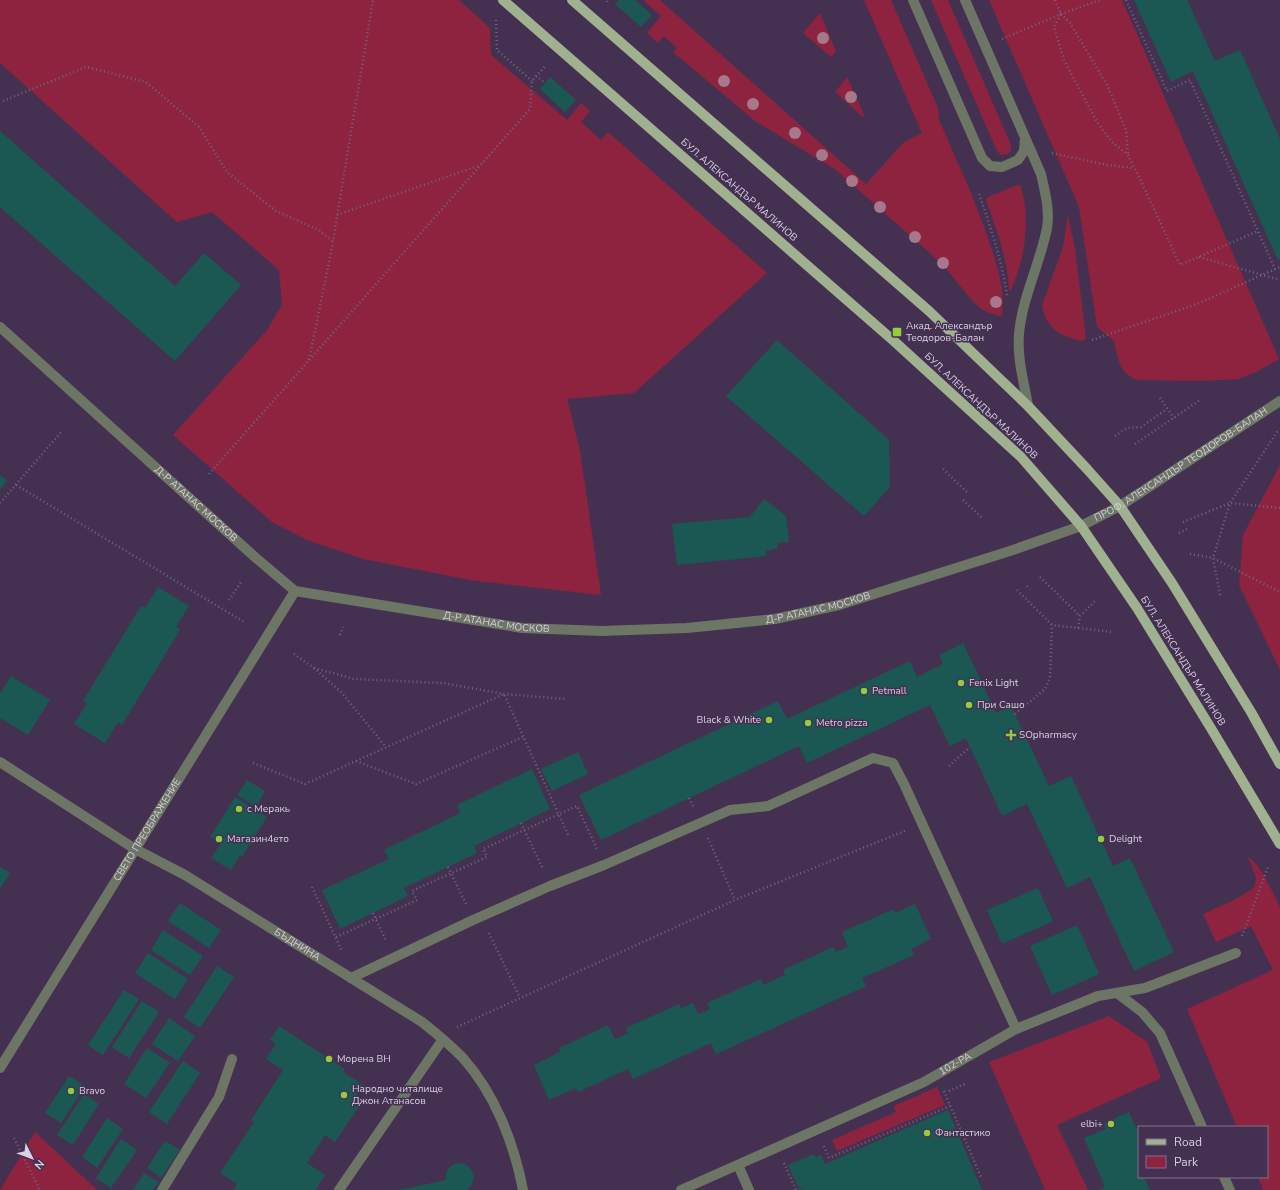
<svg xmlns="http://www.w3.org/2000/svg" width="1280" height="1190" viewBox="0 0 1280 1190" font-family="'Nunito Sans',sans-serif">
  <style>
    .green { fill: #8e2340 }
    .building { fill: #1b5854 }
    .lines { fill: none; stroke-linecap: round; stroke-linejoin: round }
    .path { stroke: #746380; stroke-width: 2.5; stroke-dasharray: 1 3; stroke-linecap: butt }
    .minor { stroke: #6d7665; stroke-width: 10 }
    .major { stroke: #9fb18e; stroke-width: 10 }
    .tree { fill: #a5788c }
    .poi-dot { fill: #91cd3f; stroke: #443152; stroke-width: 1.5 }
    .labels { text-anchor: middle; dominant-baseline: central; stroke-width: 3; stroke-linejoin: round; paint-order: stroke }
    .street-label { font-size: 10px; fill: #dacfe3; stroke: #443152 }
    .poi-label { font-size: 10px; fill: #dacfe3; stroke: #443152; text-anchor: start }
  </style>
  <rect width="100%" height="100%" fill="#443152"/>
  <path class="green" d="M0,0H459L488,26L490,29L491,55L567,120L581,103L590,111L581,122L601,140L608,132L767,273L634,393L567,399L580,451L601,595L476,581L363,559L307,540L272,522L173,435L267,330L282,305L279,270L212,212L177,222L0,63Z
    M643,0H660L866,184L904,142L922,133L864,0H891L938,108L939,120C957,161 976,201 990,244C998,268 1005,290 1002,315L1000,316L989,313L980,308L970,298L948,271L932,255L836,170L755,121L673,52L677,48L664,36L658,43L647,33L661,16Z
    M931,0H948L1011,145V150L1007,154L1001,155L997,151Z
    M989,0H1122L1279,359L1254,373L1238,379L1200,381L1139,380C1119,375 1118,358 1114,341L1097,327L1079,207Z
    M819,14H820L836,51L831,57L803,33Z
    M847,77L864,115L863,117L835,92Z
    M1017,185L1021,186C1029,216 1027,244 1017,274C1015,279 1013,287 1010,291L1009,290C1008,259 996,228 986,200L988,197Z
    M1068,215L1075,249L1086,338L1083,341C1062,338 1045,328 1042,305L1063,247Z
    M1280,465V670L1239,585L1243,535Z
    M1248,857C1259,861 1274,895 1280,907V1190H1263L1258,1177H1267V1127H1237L1187,1009L1273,970L1251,926L1216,942L1203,914L1234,900L1254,888L1256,877Z
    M1109,1016L1147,1042L1161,1078L1057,1125L1088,1190H1045L989,1062Z
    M937,1087L945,1105L837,1151L832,1140L896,1112L894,1106Z
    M35,1132L97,1190H0Z"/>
  <path class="building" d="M619,0H635L652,15L641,27L615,4Z
    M1134,0H1187L1215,61L1240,50L1280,139V259L1278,260L1193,71L1171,82Z
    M550,77L576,100L565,112L540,89Z
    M0,131L175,286L204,253L241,285L175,361L0,207Z
    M777,340L889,440L890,487L864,516L726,396Z
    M0,475L7,481L0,490Z
    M764,499L786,516L789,542L777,543L778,548L766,551V556L677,565L672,524L750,517Z
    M158,587L189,606L176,627L180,630L122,725L118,722L105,743L74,724L87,703L83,701L141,606L145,608Z
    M963,643L996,713L1011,706L1049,786L1071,776L1113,866L1130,858L1174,952L1134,971L1090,877L1067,888L1027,804L1002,816L966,738L950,746L930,705L807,763L799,746L601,840L579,795L778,701L787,719L910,661L917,677L943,664L939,655Z
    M11,676L50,700L28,735L0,718V694Z
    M578,752L588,774L552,791L541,769Z
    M532,769L550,809L474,846L477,853L404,888L408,896L340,929L322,890L389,859L384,850L460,813L457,805Z
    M247,780L265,791L256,807L237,795Z
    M235,797L267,817L242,857L240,855L231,870L211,858L221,843L210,837Z
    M0,867L10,873L0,889Z
    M1038,888L1053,921L1002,944L987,910Z
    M180,903L221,930L209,948L168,921Z
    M915,904L931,939L911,949L914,955L862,978L866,986L716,1054L711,1043L633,1079L628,1069L578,1092L576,1088L549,1100L534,1065L560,1052L559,1048L608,1025L615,1039L628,1033L626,1028L679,1004L681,1008L693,1003L698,1014L710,1009L707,1003L761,979L763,985L785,975L783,970L833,947L836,952L848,947L842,932L894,909L895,913Z
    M1077,925L1099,974L1052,995L1030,946Z
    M163,930L203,956L190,975L151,950Z
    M148,953L188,979L175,999L135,973Z
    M217,966L234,977L200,1028L184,1017Z
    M124,990L139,999L103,1055L88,1045Z
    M142,1001L159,1012L129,1058L112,1047Z
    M169,1018L195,1036L178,1061L152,1044Z
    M279,1026L345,1069L343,1072L363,1085L353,1101L360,1105L335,1142L325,1135L307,1163L325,1175L315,1190H233L237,1184L220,1173L254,1122L251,1120L283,1070L266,1059L276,1044L270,1040Z
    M147,1048L170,1063L146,1098L124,1084Z
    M183,1061L200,1073L167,1124L149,1112Z
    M69,1076L85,1086L61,1123L45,1113Z
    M84,1094L99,1104L73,1145L57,1135Z
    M948,1110L982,1190H803V1189L799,1190L788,1165L814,1154L815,1157L821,1155L825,1164Z
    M1129,1112L1139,1134V1177H1144L1150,1190H1099L1105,1187L1084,1138L1106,1129L1104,1123Z
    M107,1118L123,1129L97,1168L82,1157Z
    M121,1139L137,1150L111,1188L96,1178Z
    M165,1141L180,1150L161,1178L147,1168Z
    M459,1163L464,1164L469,1167L472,1171L474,1177L473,1182L470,1187L466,1190H398L446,1180V1172L449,1168L453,1164Z
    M144,1173L159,1182L153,1190H133Z"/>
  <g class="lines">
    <path class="path" d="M1055,0L1061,14L1054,27L1064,60L1097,122L1112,142L1128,155L1141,181L1180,265L1258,231
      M1126,0L1167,91L1190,80L1275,269
      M607,2L608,0
      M1061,14L1070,23L1107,85L1126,130L1128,155
      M496,20L497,50L532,81
      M1002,39L1061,14L1100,0
      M536,76L545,83
      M3,101L86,67L146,82L199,127L227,172L276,211L319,230L332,241
      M1052,153L1107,165L1134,168
      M979,194C991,228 1002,261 1007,296
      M337,215L478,166
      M1199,257L1280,280
      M1092,340L1197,304L1280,267
      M309,360L332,247L373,0
      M1160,398L1174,418
      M1115,436L1127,428L1141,427L1167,409
      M1135,444L1200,400
      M943,469L969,494
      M209,474L530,109L532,81L546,65
      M16,485L244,622
      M963,500L982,518
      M0,503L62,431
      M1183,522L1230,503L1280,508
      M1179,533L1187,529
      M1190,554L1213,558L1280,592
      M1040,577L1080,616
      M1027,586L1030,589
      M1017,590L1052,625L1113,632
      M1220,595L1213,558L1230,503L1279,429
      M229,600L241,582
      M1078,628L1080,616L1095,601
      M340,635L343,627
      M294,654L314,668L342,693L386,747
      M314,668L354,679L443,683L504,694L565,699
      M1015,714L1045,689L1050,678L1052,625
      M356,761L416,784L523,737
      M253,763L305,784L504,694L569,837
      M949,766L970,747
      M689,798L693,806
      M521,823L543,869
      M708,838L735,900
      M448,867L466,904
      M312,887L342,951
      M373,913L386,941
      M489,933L520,998
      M1242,936L1268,867
      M336,937L417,900L412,891L487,857L483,849L577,806L597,849
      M457,1027L735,900L907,830
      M944,1091L981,1177
      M949,1091L967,1083
      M14,1138L40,1190
      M824,1146L829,1158L950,1106
      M784,1163L796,1190"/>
    <g class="minor">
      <path d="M913,0L982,158L990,166L1002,167L1018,160L1024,151L1025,139"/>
      <path d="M965,0L1041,174C1045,192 1050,210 1047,228C1040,264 1022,298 1019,334C1017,359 1024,382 1028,406"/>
      <path id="s1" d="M0,327L256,558L295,591L522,628L602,631L687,628L775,619L839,605L1010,551L1081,526L1120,506L1280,401"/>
      <path id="s2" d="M0,762L135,849L185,875L422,1022C436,1033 450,1045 463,1058C495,1094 514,1143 523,1190"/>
      <path d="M351,978L473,920L550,886L604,865L730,810L768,806L873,758L893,763L904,784L1016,1029"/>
      <path d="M1117,993L1142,1012L1160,1033L1202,1127"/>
      <path id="s3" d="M0,1068L295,591"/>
      <path d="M738,1165L749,1190"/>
      <path d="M1224,1177L1230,1190"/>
      <path d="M162,1190L219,1097L232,1059"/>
      <path d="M339,1190L443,1039"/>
      <path id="s4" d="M681,1190L924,1082L1016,1029L1098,996L1145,988L1236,953"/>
    </g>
    <path class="major" d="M503,0L895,342L1021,457L1081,526L1137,608L1212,730L1280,844
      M572,0L929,311L1028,406L1087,469L1120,506L1172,583L1251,712L1280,764"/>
  </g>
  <g class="tree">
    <circle cx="823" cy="38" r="6"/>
    <circle cx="724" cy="81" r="6"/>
    <circle cx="851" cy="97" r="6"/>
    <circle cx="753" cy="104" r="6"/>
    <circle cx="795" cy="133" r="6"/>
    <circle cx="822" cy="155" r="6"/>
    <circle cx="852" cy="181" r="6"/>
    <circle cx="880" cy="207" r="6"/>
    <circle cx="915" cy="237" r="6"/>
    <circle cx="943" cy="263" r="6"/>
    <circle cx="996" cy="302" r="6"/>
  </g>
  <g class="poi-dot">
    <rect x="892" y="327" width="10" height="10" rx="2"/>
    <circle cx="961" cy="683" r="4"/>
    <circle cx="864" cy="691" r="4"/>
    <circle cx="969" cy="705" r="4"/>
    <circle cx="769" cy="720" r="4"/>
    <circle cx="808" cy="723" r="4"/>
    <path d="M1009 729h4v4h4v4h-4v4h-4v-4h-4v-4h4z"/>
    <circle cx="239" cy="809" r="4"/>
    <circle cx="219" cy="839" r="4"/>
    <circle cx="1101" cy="839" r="4"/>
    <circle cx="329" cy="1059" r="4"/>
    <circle cx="71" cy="1091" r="4"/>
    <circle cx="344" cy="1095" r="4"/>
    <circle cx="1111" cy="1124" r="4"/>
    <circle cx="927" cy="1133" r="4"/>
  </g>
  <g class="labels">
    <g class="street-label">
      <text transform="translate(739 190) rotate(41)">БУЛ. АЛЕКСАНДЪР МАЛИНОВ</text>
      <text transform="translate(981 406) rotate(43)">БУЛ. АЛЕКСАНДЪР МАЛИНОВ</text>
      <text stroke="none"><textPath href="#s1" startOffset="1317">ПРОФ. АЛЕКСАНДЪР ТЕОДОРОВ-БАЛАН</textPath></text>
      <text stroke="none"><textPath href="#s1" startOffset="264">Д-Р АТАНАС МОСКОВ</textPath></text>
      <text stroke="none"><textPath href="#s1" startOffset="924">Д-Р АТАНАС МОСКОВ</textPath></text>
      <text stroke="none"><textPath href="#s1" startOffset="600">Д-Р АТАНАС МОСКОВ</textPath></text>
      <text transform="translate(1183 661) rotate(58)">БУЛ. АЛЕКСАНДЪР МАЛИНОВ</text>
      <text stroke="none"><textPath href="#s3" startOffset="280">СВЕТО ПРЕОБРАЖЕНИЕ</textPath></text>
      <text stroke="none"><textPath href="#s2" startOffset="349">БЪДНИНА</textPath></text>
      <text stroke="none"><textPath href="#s4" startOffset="302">102-РА</textPath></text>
    </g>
    <g class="poi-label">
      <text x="906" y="326">Акад. Александър<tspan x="906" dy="12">Теодоров-Балан</tspan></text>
      <text x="969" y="683">Fenix Light</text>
      <text x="872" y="691">Petmall</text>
      <text x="977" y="705">При Сашо</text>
      <text x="761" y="720" text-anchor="end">Black &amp; White</text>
      <text x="816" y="723">Metro pizza</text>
      <text x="1019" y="735">SOpharmacy</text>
      <text x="247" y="809">с Меракь</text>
      <text x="227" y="839">Магазин4ето</text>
      <text x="1109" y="839">Delight</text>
      <text x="337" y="1059">Морена ВН</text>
      <text x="352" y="1089">Народно читалище<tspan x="352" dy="12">Джон Атанасов</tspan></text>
      <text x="79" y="1091">Bravo</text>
      <text x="1103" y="1124" text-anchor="end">elbi+</text>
      <text x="935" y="1133">Фантастико</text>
    </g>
  </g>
  <rect x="1138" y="1126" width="130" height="52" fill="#443152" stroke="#80708c"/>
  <rect x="1146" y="1139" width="20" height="6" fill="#9fb18e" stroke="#80708c"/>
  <text x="1174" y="1146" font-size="12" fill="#dacfe3">Road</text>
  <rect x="1146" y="1156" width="20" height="12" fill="#8e2340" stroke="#80708c"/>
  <text x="1174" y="1166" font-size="12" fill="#dacfe3">Park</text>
  <g transform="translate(32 1158) rotate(132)" stroke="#443152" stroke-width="3" paint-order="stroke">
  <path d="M0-3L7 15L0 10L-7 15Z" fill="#dacfe3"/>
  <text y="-6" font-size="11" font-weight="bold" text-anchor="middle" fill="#dacfe3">N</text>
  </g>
</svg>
